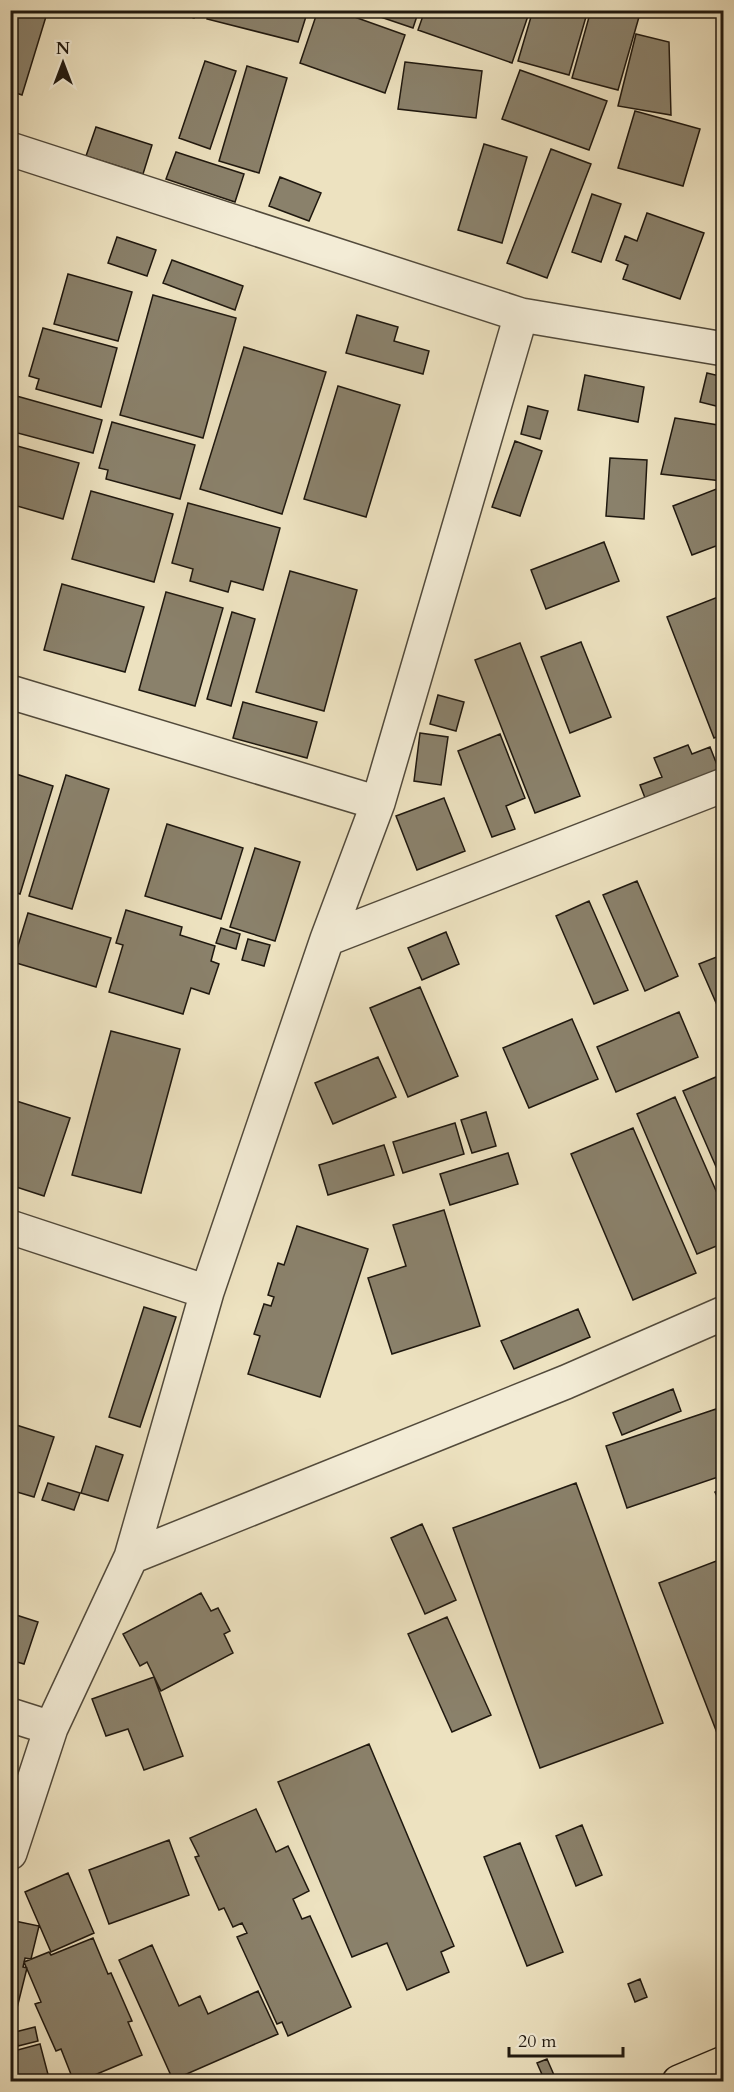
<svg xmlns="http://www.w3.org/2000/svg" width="734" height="2092" viewBox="0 0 734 2092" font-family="Cardo,serif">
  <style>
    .building { fill: #8a816b; stroke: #1f180f; stroke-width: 1.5 }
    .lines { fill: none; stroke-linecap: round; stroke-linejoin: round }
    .street-casing { stroke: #524a3b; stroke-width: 36 }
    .primary-casing { stroke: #1f180f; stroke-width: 36 }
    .street { stroke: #f3ecd6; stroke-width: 33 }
    .primary { stroke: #ede2c0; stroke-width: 33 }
  </style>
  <rect width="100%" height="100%" fill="#ede2c0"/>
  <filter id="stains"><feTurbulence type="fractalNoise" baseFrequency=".00333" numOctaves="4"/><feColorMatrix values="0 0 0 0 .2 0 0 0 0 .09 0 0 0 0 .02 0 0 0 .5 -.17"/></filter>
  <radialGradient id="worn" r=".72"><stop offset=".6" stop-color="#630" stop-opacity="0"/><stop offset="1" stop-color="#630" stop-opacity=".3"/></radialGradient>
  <path class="building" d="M10,10H48L22,95L10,91Z
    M171,10H197L194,18Z
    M209,10H308L298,42L207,19Z
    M318,10H335L405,35L385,93L300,63Z
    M360,10H419L413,28Z
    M425,10H530L512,63L418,30Z
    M533,10H588L569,75L518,61Z
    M591,10H641L618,90L572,78Z
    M636,34L669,42L671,115L618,106Z
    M205,61L236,71L210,149L179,138Z
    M405,62L482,71L476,118L398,109Z
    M247,66L287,78L259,173L219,161Z
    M520,70L607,101L589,150L502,119Z
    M635,111L700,129L683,186L618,168Z
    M96,127L152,145L143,174L86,156Z
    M484,144L527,157L502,243L458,230Z
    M551,149L591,164L547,278L507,263Z
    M176,152L244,174L235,202L166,179Z
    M280,177L321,193L309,221L269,206Z
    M592,194L621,204L601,262L572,252Z
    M647,213L704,233L680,299L623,279L628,265L616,260L625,236L637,241Z
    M117,237L156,250L147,276L108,263Z
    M172,260L243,286L235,310L163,283Z
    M68,274L132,292L118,341L54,324Z
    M153,295L236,318L203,438L120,415Z
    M357,315L398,327L394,341L429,351L423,374L346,353Z
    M43,328L117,348L101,407L36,389L39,379L29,376Z
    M244,347L326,372L282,514L200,489Z
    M707,373L724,377V408L700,402Z
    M585,375L644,387L638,422L578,410Z
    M338,386L400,405L366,517L304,499Z
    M13,395L102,420L93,453L10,431V403Z
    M528,406L548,411L540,439L521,434Z
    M675,418L724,426V480L722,481L661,474Z
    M112,422L195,445L180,499L106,479L108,470L99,468Z
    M515,441L542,451L520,516L492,507Z
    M10,444L79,463L63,519L10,504Z
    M610,458L647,460L644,519L606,516Z
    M724,486V543L692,555L673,506Z
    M91,491L173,514L154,582L72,559Z
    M188,503L280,528L263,590L231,581L228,592L190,581L193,569L172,563Z
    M604,542L619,581L546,609L531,570Z
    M290,571L357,590L324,711L256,692Z
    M62,584L144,607L125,672L44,650Z
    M166,592L223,608L195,706L139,690Z
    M723,595L724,734L714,738L667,617Z
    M232,612L255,619L231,706L207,699Z
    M581,642L611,717L570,733L541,657Z
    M520,643L580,796L535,813L475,660Z
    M438,695L464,702L456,731L430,724Z
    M243,702L317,722L307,758L233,738Z
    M420,733L448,737L441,785L414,781Z
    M500,734L525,798L506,806L515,829L492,837L458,751Z
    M688,745L692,754L710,747L721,775L647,803L640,785L662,777L654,758Z
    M10,772L53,786L20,894L10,891Z
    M66,775L109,789L72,909L29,896Z
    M444,798L465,851L417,870L396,816Z
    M167,824L243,848L221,919L145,896Z
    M255,848L300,862L275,941L230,927Z
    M637,881L678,976L645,991L603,895Z
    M589,901L628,990L594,1004L556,916Z
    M126,910L182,927L180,935L215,946L211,961L219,964L209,994L191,988L183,1014L109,992L123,945L116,943Z
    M28,913L111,938L96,987L13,962Z
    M10,914L16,916L10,933Z
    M221,928L240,934L236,949L216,943Z
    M446,932L459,964L422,980L408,948Z
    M248,939L270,945L264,966L242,960Z
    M724,954V1021L699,964Z
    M420,987L458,1076L408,1097L370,1008Z
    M679,1012L698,1057L616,1092L597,1047Z
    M572,1019L598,1079L529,1108L503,1048Z
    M111,1031L180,1049L141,1193L72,1175Z
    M378,1057L396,1097L333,1124L315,1083Z
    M723,1074L724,1075V1185L683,1091Z
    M675,1097L724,1209V1243L697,1254L637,1114Z
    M10,1099L70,1118L44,1196L10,1185Z
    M486,1112L496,1146L472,1153L461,1120Z
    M455,1123L464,1154L403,1173L393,1142Z
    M633,1128L696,1273L633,1300L571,1154Z
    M384,1145L394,1175L328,1195L319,1165Z
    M508,1153L518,1184L450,1205L440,1174Z
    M444,1210L480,1326L392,1354L368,1278L406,1266L393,1225Z
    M297,1226L368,1249L320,1397L248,1374L260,1336L254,1334L264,1304L271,1306L274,1297L268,1295L278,1263L284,1265Z
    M144,1307L176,1317L140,1427L109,1417Z
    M578,1309L590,1337L514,1369L501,1341Z
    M673,1389L681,1411L622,1435L613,1413Z
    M716,1409L724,1430V1475L627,1508L606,1446Z
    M10,1423L54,1437L34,1497L10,1490Z
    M96,1446L123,1455L108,1501L81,1493Z
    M48,1483L80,1493L74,1510L42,1500Z
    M576,1483L663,1723L540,1768L453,1528Z
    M724,1488V1510L715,1492Z
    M422,1524L456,1600L425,1614L391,1538Z
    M724,1558V1736L719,1738L659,1583Z
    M201,1593L211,1611L218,1608L230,1631L224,1634L233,1653L161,1691L147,1662L140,1666L123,1634Z
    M10,1613L38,1622L24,1664L10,1660Z
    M447,1617L491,1715L452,1732L408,1634Z
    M154,1677L183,1756L144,1770L128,1729L106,1736L92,1699Z
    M369,1744L454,1946L441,1952L449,1972L407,1990L387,1943L352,1957L278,1782Z
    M256,1809L276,1852L288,1846L309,1891L293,1899L302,1919L310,1916L351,2007L288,2036L282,2022L277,2024L237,1937L247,1933L242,1923L233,1927L224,1908L219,1910L195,1857L199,1856L190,1838Z
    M582,1825L602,1875L576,1886L556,1836Z
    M169,1840L189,1895L109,1924L89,1870Z
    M520,1843L563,1952L527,1966L484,1857Z
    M68,1873L94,1933L51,1952L25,1892Z
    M10,1920L39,1926L31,1959L25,1958L23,1967L27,1968L10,2036Z
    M93,1938L108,1974L111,1973L132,2021L128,2022L142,2055L78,2082H74L61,2049L56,2051L35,2004L41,2002L24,1962L49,1952L51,1955Z
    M152,1945L179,2006L200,1996L208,2014L258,1991L278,2034L173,2080L119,1960Z
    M640,1979L647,1997L635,2002L628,1984Z
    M35,2027L38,2041L18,2046L15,2032Z
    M40,2044L50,2082H10V2052Z
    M547,2059L554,2075L544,2079L537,2063Z"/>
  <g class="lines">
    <g class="street-casing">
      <path id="street" d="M10,149L521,315L724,349
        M10,692L378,803
        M327,939L724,785
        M10,1227L207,1292
        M131,1557L566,1382L724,1313
        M10,1715L51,1728
        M10,1853L51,1728L131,1557L207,1292L327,939L378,803L521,315"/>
    </g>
    <g class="primary-casing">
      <path id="primary" d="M679,2082L724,2063"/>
    </g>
    <use href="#street" class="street"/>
    <use href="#primary" class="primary"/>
  </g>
  <rect width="734" height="2092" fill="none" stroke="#ede2c0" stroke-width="36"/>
  <rect x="12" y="12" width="710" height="2068" fill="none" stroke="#1f180f" stroke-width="3"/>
  <rect x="18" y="18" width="698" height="2056" fill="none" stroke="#1f180f" stroke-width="1.5"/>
  <g transform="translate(63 63)" stroke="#f3ecd6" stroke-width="4.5" paint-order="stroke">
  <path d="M0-4.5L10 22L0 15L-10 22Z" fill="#1f180f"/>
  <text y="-9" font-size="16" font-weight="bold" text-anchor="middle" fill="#1f180f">N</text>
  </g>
  <path d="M509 2047v9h114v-9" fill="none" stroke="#1f180f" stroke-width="3"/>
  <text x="518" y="2047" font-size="18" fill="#1f180f" stroke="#f3ecd6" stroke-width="4.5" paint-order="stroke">20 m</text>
  <rect width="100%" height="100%" filter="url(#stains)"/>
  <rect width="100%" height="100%" fill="url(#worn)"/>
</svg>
